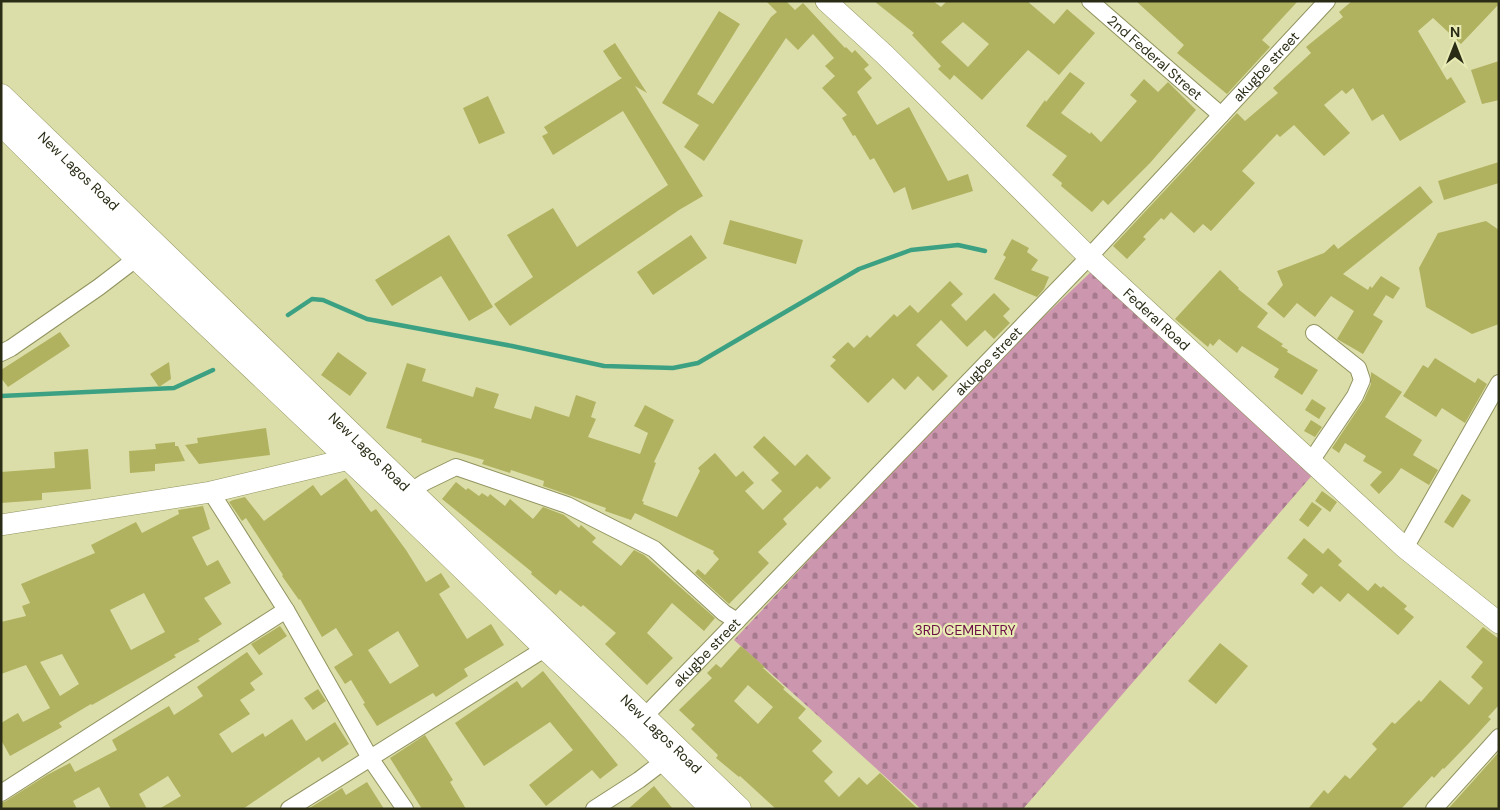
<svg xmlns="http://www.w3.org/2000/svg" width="1500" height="810" viewBox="0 0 1500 810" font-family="'DM Sans',sans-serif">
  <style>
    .cemetery { fill: url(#cemetery-stones) }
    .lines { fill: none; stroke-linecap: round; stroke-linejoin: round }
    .stream { stroke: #3ca183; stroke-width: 4.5 }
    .building { fill: #b0b260; fill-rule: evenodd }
    .minor-casing { stroke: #91935f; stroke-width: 18 }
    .tertiary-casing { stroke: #91935f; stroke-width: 22 }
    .secondary-casing { stroke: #91935f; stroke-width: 25 }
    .minor { stroke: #fff; stroke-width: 16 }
    .tertiary { stroke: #fff; stroke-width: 21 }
    .secondary { stroke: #fff; stroke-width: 24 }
    .labels { text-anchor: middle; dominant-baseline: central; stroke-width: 4.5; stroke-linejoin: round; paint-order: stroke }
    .street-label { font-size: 14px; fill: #2b2c16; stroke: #e8ebb4 }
    .park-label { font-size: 14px; fill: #6b0f46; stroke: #e8ebb4 }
  </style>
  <defs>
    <pattern id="cemetery-stones" width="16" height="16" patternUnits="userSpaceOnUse" patternTransform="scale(1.25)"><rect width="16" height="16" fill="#cd96af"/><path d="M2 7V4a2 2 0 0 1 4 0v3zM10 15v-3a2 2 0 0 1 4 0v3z" fill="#a77b8d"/></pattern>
  </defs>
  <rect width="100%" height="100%" fill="#dbdea8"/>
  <path class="cemetery" d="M1093,270L1315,472L1023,809H921L734,640L975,382Z"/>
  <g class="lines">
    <path class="stream" d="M288,315L312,299L323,300L367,319L512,346L604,366L673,368L698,363L859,269L911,250L958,245L985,251
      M1,396L174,388L213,370"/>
  </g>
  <path class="building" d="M766,1H786L795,10L803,3L845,48L846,47L852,53L855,50L869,65L864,69L872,78L857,92L877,125L909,107L948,181L968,174L973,191L912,210L905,187L894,193L874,158L870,160L855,135L853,136L842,118L847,115L822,88L835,76L825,66L834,58L813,34L798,50L786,38L704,161L684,147L699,125L662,103L719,11L740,24L697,94L713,104L771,17L777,12Z
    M874,1H933L941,7L947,1H1027L1054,24L1067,9L1095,33L1059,75L1028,50L982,100L954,75L950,80L938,69L941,66L912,35L914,33ZM963,22L989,44L968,67L941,42Z
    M1136,1H1298L1262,40L1270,47L1227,94L1177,53L1184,45Z
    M1352,1H1499V4L1461,44L1433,18L1418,31L1447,80L1451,77L1466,102L1400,141L1383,114L1372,121L1353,88L1346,94L1342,90L1324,105L1350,133L1324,156L1294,125L1280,137L1277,134L1242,171L1255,183L1211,231L1203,224L1194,233L1171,212L1164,220L1161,218L1143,237L1146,239L1127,259L1113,246L1237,113L1245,121L1278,93L1273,88L1311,53L1306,47L1343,17L1339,12Z
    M615,43L647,93L635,86L703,196L679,210L510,326L494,304L533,277L507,235L553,208L577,247L668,185L623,111L553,155L542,136L548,133L544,127L622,78L619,76L603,51Z
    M1499,61V100L1482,104L1471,70Z
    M1070,72L1085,83L1061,113L1090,134L1091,132L1101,142L1137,101L1130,95L1144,79L1158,92L1168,82L1196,110L1150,163L1108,205L1103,200L1092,212L1061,186L1062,183L1052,175L1067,156L1026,126L1045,100L1046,102Z
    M488,96L505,133L479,144L463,108Z
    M1499,162V183L1444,200L1438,181Z
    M1420,186L1433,202L1343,274L1368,290L1370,286L1372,288L1381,276L1400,288L1393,299L1386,295L1373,315L1383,321L1363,354L1337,339L1354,311L1331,296L1315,317L1297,303L1284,318L1267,304L1283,285L1277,271L1324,253L1334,244L1338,249Z
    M730,220L803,240L796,264L723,244Z
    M1486,221L1499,230V324L1472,334L1426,307L1419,268L1438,233Z
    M449,235L493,307L469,321L441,276L392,306L375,280Z
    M691,235L707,258L653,295L637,272Z
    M1012,239L1029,248L1027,252L1038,260L1031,270L1049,277L1044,289L1037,297L994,279L1006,257L1003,255Z
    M1220,270L1239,288L1238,289L1268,313L1257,327L1283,344L1281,346L1288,350L1287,352L1318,370L1302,395L1274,377L1279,369L1242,346L1237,353L1219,339L1213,346L1210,343L1208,347L1175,319Z
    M950,281L963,294L951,305L966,321L994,293L1010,309L1003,316L1010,323L994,339L985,330L967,347L941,320L916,345L948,376L933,391L918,376L905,390L893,378L868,403L830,366L836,360L832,357L848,342L854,348L867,335L870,338L894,314L897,317L910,305L918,313Z
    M60,332L70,346L8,387L1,378V370Z
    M338,352L367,373L350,396L321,375Z
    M1435,358L1475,383L1478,378L1487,384L1465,423L1442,408L1436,417L1403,396L1423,365L1428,368Z
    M169,362L171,379L159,387L150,374Z
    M407,363L426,369L422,381L473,397L476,387L499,394L494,408L531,419L535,406L569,417L576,395L596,402L591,417L596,419L588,437L640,454L648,433L634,426L645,405L674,420L654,462L656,463L642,501L644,502L643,504L677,517L700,471L698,468L715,453L736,477L743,471L754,483L745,491L763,510L782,491L771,480L779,473L753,447L764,436L795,466L807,454L831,478L820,489L817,486L783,519L787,524L758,552L769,563L729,604L695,573L698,569L705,575L719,559L713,553L714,551L635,513L631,520L605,511L606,508L543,486L544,481L511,470L510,473L482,464L484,460L421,442L422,439L386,428Z
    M1371,372L1402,392L1385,417L1422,440L1413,455L1438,470L1429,485L1401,468L1393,479L1379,494L1370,485L1382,472L1363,461L1366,456L1345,443L1339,453L1332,448L1364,400L1371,384Z
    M1312,399L1326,408L1319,419L1305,410Z
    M1311,420L1322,427L1315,437L1304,431Z
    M266,428L270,455L199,464L185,445L198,443L197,438Z
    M175,442V446H178L185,461L155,464V471L130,473L129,451L156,449L155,444Z
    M88,449L91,489L42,493V500L1,503V472L55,468L54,452Z
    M346,478L371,512L376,509L406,550L426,582L441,573L450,587L439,594L467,639L491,624L504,645L464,669L468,676L436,697L433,693L377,726L363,704L365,703L351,680L345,684L334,667L353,655L336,628L322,637L300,599L299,600L282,576L283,575L246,518L242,521L229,502L233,500L245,497L264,521L313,485L321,496ZM398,631L419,666L390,684L368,650Z
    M456,482L466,490L468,488L479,496L482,493L488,497L490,494L505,506L510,499L533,519L543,507L564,515L579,528L581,525L596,538L592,542L621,566L634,550L644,555L715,618L704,631L672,603L647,633L673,658L647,685L605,644L616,633L583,605L581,607L560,590L556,595L531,574L532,572L442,499Z
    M1322,491L1337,502L1330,512L1315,501Z
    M1462,494L1471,500L1453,528L1444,522Z
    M1312,502L1322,509L1308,527L1299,520Z
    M203,506L210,529L192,537L207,566L218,560L231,583L204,598L222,624L198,639L200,641L174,655L176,657L92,705L91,704L59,723L62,727L10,756L1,740V723L18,713L23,722L50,708L26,665L1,674V622L26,616L22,606L30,603L21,584L95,553L91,545L136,522L142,533L179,514L178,510ZM144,593L165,632L131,650L110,610ZM62,654L79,684L60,696L40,662Z
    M1304,538L1323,554L1328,548L1342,561L1338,565L1368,591L1375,583L1381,588L1383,586L1407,606L1404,609L1414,617L1398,635L1348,593L1340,602L1321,586L1313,594L1301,584L1308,575L1287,558Z
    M280,626L287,636L259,655L251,644Z
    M1483,627L1499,639V705L1488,717L1491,719L1469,743L1444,769L1443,768L1434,778L1432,776L1401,809H1308L1324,790L1328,794L1345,775L1350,779L1377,749L1372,744L1392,722L1395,724L1419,700L1421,702L1440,680L1469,705L1483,688L1471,677L1483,662L1466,647Z
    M1220,643L1248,666L1216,704L1188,681Z
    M741,646L765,667L763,668L785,688L783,689L806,709L798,718L822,741L812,751L833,772L824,781L839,797L859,777L867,785L880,773L918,809H776L740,776L739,777L716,758L718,755L691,729L695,725L679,710L712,678L707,673L716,664L721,668ZM748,685L773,707L758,724L734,701Z
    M247,652L263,674L250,683L255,690L240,700L250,714L219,734L232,753L263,733L265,737L292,719L306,741L335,722L349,744L322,762L319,757L243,809H159L181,796L168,776L139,794L147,809H111L99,787L73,801L77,809H1V803L6,801L47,775L70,763L75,772L117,750L112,740L169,706L174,715L203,696L197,687Z
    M543,671L618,765L600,779L592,770L546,806L529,785L573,750L550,722L484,766L455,723L517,681L522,688Z
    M318,689L326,701L313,710L304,698Z
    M425,735L453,780L450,782L466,809H422L390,758Z
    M1499,752V809H1448Z
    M367,782L384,809H308L342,788L346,795Z
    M654,786L673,809H628Z"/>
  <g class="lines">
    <g class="minor-casing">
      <g id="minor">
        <path id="s1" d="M1090,1L1221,115"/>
        <path d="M1,353L11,348L99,287L137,258"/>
        <path d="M1311,461L1355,396L1362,380L1358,368L1314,333"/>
        <path d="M411,491L425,482L456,467L567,505L654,549L724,613L737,621"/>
        <path d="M211,492L286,610L370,758L405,809"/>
        <path d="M1405,548L1499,383"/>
        <path id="s2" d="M644,717L1089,257L1327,1"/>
        <path d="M1,793L286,610"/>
        <path d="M289,809L546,648"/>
        <path d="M594,809L639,780L664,761"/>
        <path d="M1434,809L1499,737"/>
      </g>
    </g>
    <g class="tertiary-casing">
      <g id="tertiary">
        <path id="s3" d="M826,1L885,55L1089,257L1405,548L1499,623"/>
        <path d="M1,525L211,492L349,459"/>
      </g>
    </g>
    <g class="secondary-casing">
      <g id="secondary">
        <path id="s4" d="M1,96L739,809"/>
        <path d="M1,123L137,258L395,502L546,648L633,729L713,809"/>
      </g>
    </g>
    <use href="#minor" class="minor"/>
    <use href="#tertiary" class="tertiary"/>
    <use href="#secondary" class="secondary"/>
  </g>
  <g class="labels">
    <g class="street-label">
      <text stroke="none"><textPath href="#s1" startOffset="86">2nd Federal Street</textPath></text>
      <text stroke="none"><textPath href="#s2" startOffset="900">akugbe street</textPath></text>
      <text stroke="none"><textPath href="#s4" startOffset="108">New Lagos Road</textPath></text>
      <text stroke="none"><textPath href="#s3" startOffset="459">Federal Road</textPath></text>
      <text stroke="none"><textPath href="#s2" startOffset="495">akugbe street</textPath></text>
      <text stroke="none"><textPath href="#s4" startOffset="512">New Lagos Road</textPath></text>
      <text stroke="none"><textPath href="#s2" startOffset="90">akugbe street</textPath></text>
      <text stroke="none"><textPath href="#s4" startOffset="918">New Lagos Road</textPath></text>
    </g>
    <g class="park-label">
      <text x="965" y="630">3RD CEMENTRY</text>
    </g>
  </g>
  <rect width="1500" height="810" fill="none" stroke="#2b2c16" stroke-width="5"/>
  <g transform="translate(1455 45)" stroke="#e8ebb4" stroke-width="4" paint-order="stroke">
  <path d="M0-4L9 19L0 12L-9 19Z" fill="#2b2c16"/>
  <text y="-8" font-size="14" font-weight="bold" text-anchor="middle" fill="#2b2c16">N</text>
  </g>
</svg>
